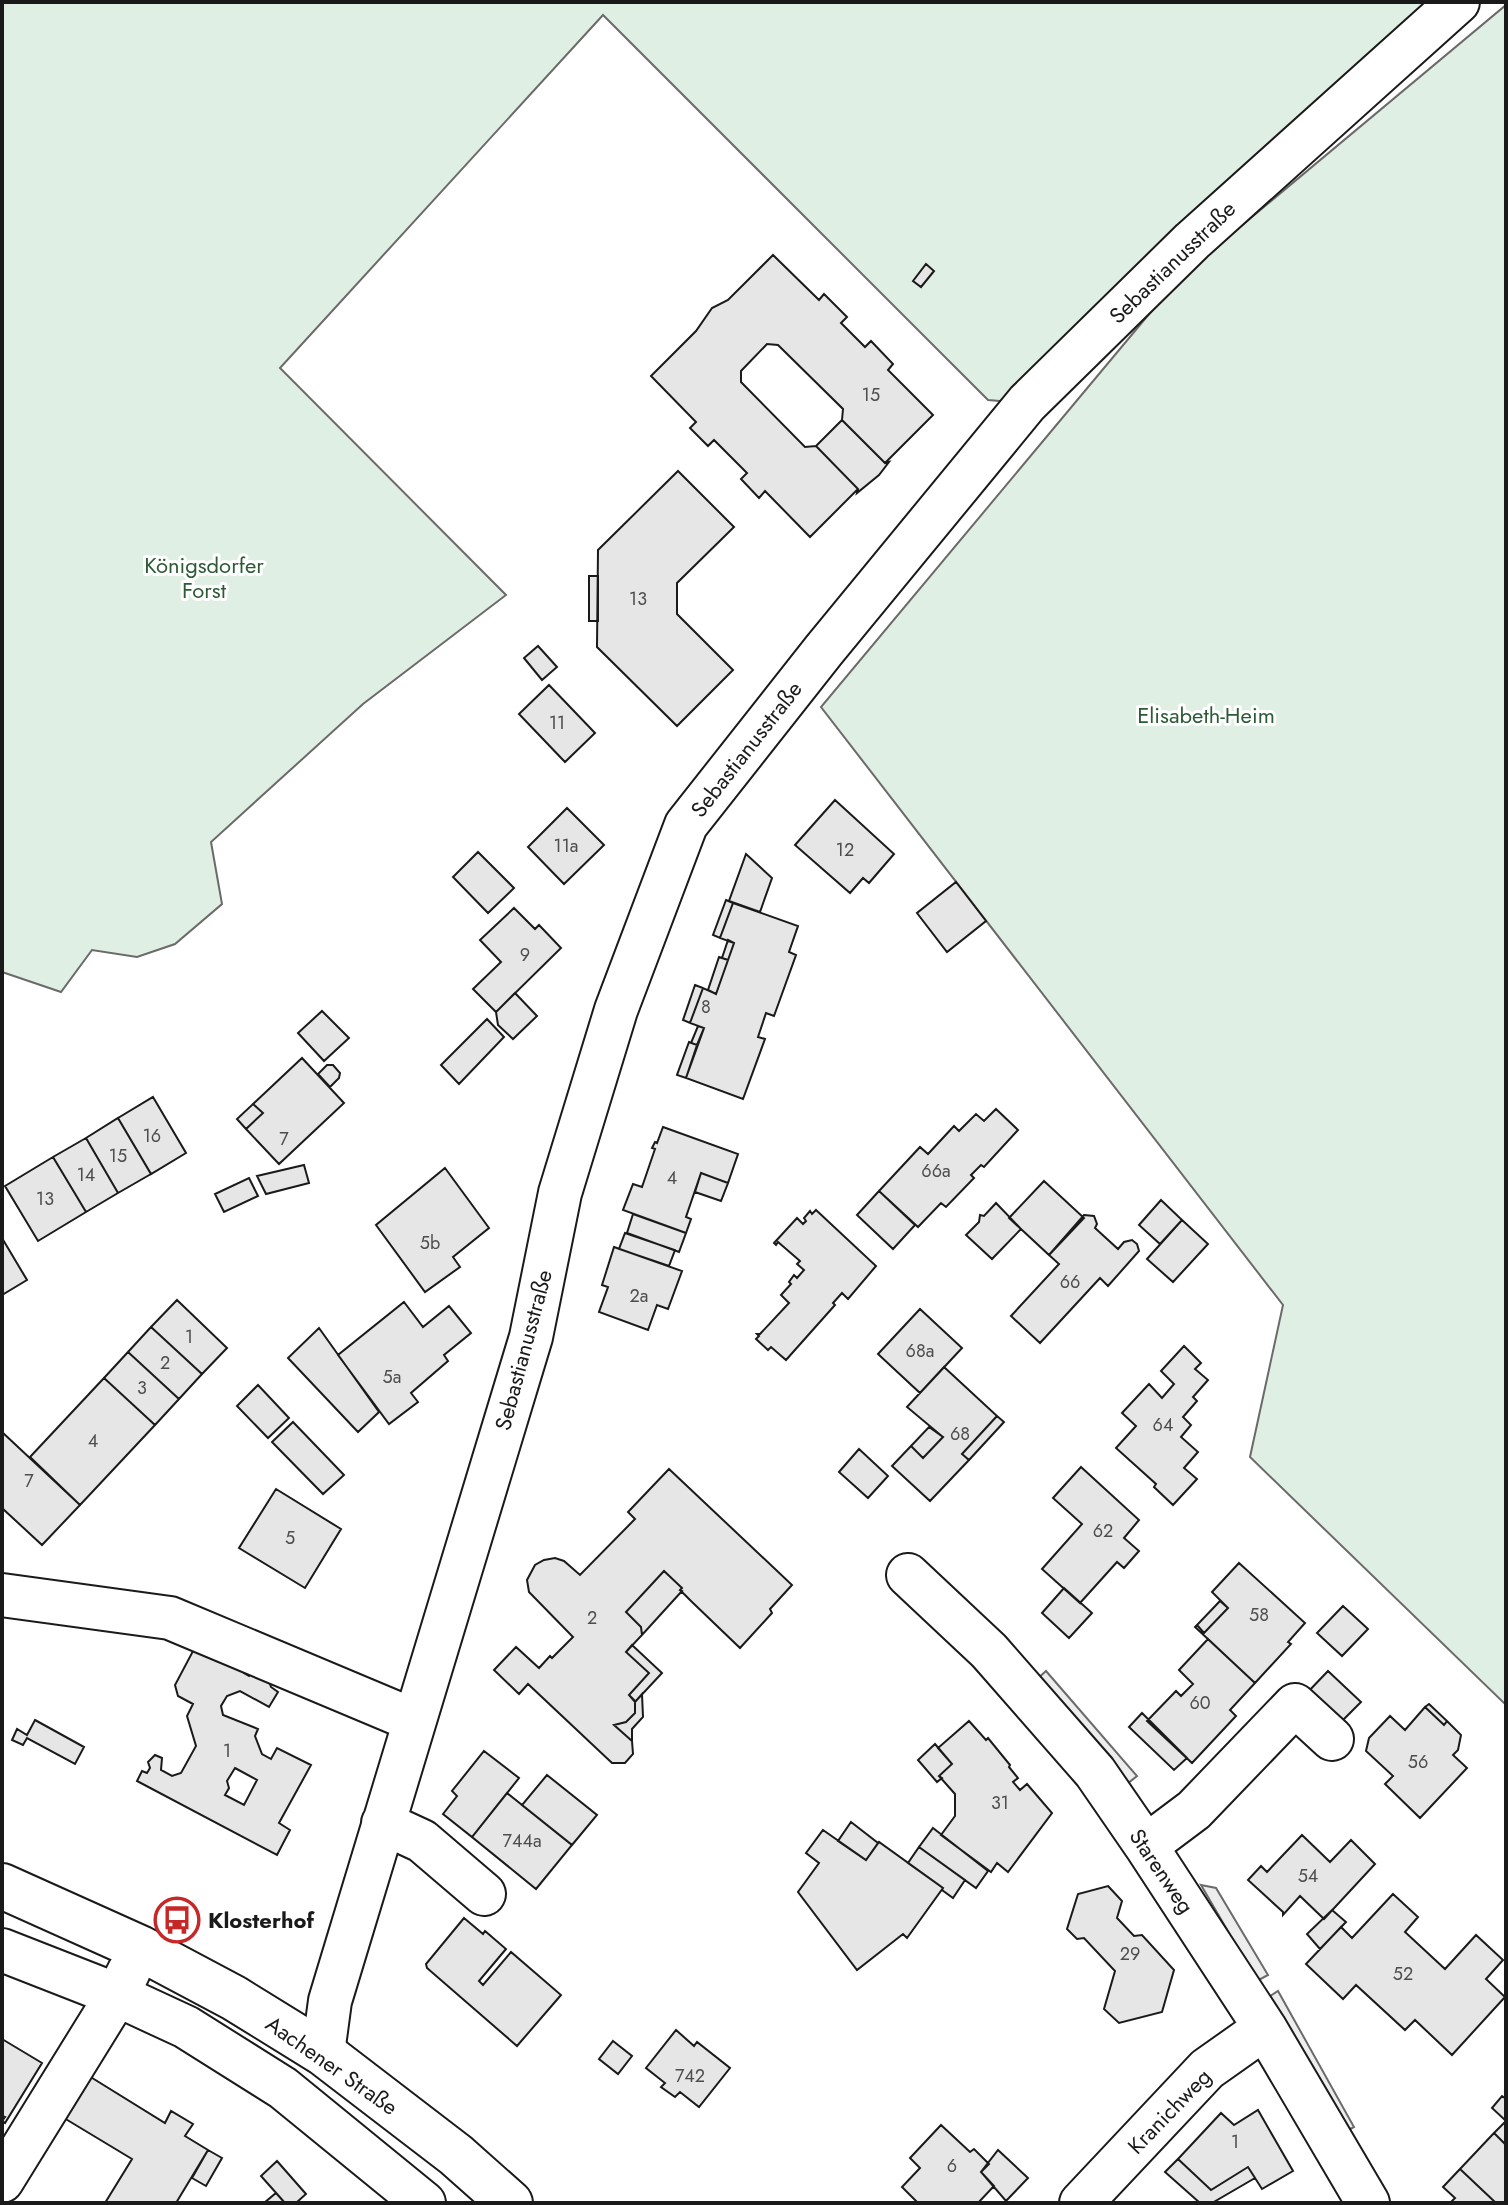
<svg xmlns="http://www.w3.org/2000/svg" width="1508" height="2205" viewBox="0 0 1508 2205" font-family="Jost,sans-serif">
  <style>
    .green { fill: #e0efe3; stroke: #6a6a6a; stroke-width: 2 }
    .parking { fill: #ededed; stroke: #6a6a6a; stroke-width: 2 }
    .building { fill: #e6e6e6; stroke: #1a1a1a; stroke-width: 2; fill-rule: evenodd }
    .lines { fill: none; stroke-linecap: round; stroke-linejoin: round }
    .minor-casing { stroke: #1a1a1a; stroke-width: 46 }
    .major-casing { stroke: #1a1a1a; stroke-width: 48 }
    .minor { stroke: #fff; stroke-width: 42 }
    .major { stroke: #fff; stroke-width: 44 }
    .labels { text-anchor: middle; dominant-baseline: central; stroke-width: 6; stroke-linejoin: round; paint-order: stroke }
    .number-label { font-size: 18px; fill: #4d4d4d }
    .street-label { font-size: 22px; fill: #1a1a1a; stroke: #fff }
    .park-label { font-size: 22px; fill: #2b5a34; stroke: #fff }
    .poi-label { font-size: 22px; font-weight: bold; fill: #1a1a1a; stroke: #fff; text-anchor: start }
  </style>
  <rect width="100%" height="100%" fill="#fff"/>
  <path class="green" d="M2,2H1454L1025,403L988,400L603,15L280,368L506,595L363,704L211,842L222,904L175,944L137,957L92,950L61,992L2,972Z
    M1506,5V1705L1250,1457L1283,1305L821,707L1180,277Z"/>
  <path class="parking" d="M1046,1671L1137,1776L1127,1784L1036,1680Z
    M1201,1885L1216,1888L1268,1975L1257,1981Z
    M1278,1991L1354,2127L1343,2133L1267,1998Z"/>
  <path class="building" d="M773,255L819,300L824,294L847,317L841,323L865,347L871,341L893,364L888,370L933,415L885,463L842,420L843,409L778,345L767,344L741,371V382L805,447L816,446L858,489L810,537L765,491L759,498L741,479L747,473L714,440L708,446L690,428L696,422L651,376L696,331L712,308L728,300Z
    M926,264L934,271L921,287L913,281Z
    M842,420L885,463L889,462L879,475L857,493L858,489L816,446Z
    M678,471L734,527L677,583V614L733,670L677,726L597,647L598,550Z
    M589,576H598V621H589Z
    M538,646L557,667L542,680L524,658Z
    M549,685L595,733L565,762L519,714Z
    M835,800L894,854L869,883L863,878L850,893L795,845Z
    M567,808L604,845L564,884L528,847Z
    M478,852L514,888L488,913L453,877Z
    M746,854L772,878L760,912L729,901Z
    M956,882L986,921L947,952L917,913Z
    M726,900L733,903L720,938L713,935Z
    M733,903L798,926L789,952L796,955L774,1016L766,1013L758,1037L765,1039L743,1099L686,1078L704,1028L690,1023L703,988L716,994L734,943L720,938Z
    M514,908L535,929L539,925L561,948L496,1012L473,989L501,962L480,940Z
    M728,940L734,943L728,960L722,958Z
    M719,957L728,960L716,994L708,990Z
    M695,985L703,988L690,1023L683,1020Z
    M515,993L537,1016L513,1039L498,1025L496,1012Z
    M322,1011L349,1038L324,1061L298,1033Z
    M487,1019L504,1037L459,1084L441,1065Z
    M698,1026L704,1028L697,1045L691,1043Z
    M689,1042L697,1045L686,1078L677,1075Z
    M302,1058L344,1103L279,1164L246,1129L263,1113L253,1104Z
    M327,1065H333L340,1073L339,1078L330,1087L318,1074Z
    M153,1097L186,1153L151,1174L118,1118Z
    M253,1104L263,1113L246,1129L237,1119Z
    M996,1109L1018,1130L984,1167L981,1165L971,1175L974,1178L946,1207L941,1203L918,1227L879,1191L920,1147L928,1154L954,1126L959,1131L976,1114L984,1121Z
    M118,1118L151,1174L118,1193L86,1138Z
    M663,1127L738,1154L728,1183L701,1173L686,1217L691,1219L686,1233L623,1210L633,1184L642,1187L655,1149L652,1148L655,1142L657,1143Z
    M86,1138L118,1193L86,1212L53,1157Z
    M53,1157L86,1212L38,1241L5,1186Z
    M304,1165L309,1183L266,1194L257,1176Z
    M445,1168L489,1228L453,1257L460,1267L425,1292L376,1225Z
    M701,1173L728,1183L721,1201L695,1192Z
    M249,1178L258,1196L224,1212L215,1194Z
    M1044,1181L1084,1218L1049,1255L1009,1218Z
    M879,1191L915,1225L893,1249L857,1215Z
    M1161,1200L1182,1220L1160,1244L1139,1225Z
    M996,1203L1021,1229L992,1259L966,1235L979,1222L980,1215L984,1216Z
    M816,1210L876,1266L848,1299L842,1293L833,1303L835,1305L786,1360L771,1347L768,1350L756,1339L759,1336L757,1334H760L789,1303L781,1295L791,1284L789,1282L794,1275L797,1278L804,1270L797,1264L800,1261L778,1242L776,1245L774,1243L797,1218L803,1224L806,1221L804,1218L810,1211L812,1214Z
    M633,1214L686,1233L679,1252L627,1233Z
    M1084,1215L1094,1216L1097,1224L1095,1228L1118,1249L1124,1242L1132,1240L1137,1244L1139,1251L1108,1286L1100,1278L1040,1343L1011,1316L1059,1264L1049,1255Z
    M1182,1220L1208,1244L1173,1282L1147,1259Z
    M625,1233L675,1250L669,1266L619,1249Z
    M2,1238L27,1280L2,1295Z
    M614,1247L682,1271L668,1309L657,1305L648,1330L599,1312L608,1287L602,1285Z
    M177,1300L227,1348L202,1374L151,1327Z
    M404,1302L423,1327L449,1306L471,1333L444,1355L448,1361L411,1393L418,1402L389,1424L338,1355Z
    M920,1309L962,1348L920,1393L878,1354Z
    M151,1327L202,1374L179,1399L128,1352Z
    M319,1328L379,1412L358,1432L288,1358Z
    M1184,1346L1201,1363L1195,1369L1208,1380L1193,1397L1197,1401L1183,1417L1191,1425L1181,1437L1198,1452L1184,1468L1197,1479L1173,1505L1154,1487L1156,1484L1116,1448L1136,1426L1122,1413L1149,1384L1162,1398L1174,1384L1161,1371Z
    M128,1352L179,1399L155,1425L104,1378Z
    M944,1367L997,1416L962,1454L969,1460L930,1501L892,1466L911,1446L923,1458L943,1437L907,1407Z
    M104,1378L155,1425L80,1505L30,1457Z
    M258,1385L289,1418L268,1438L237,1406Z
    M997,1416L1004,1422L969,1460L962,1454Z
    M293,1422L344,1475L323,1494L272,1442Z
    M929,1427L943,1437L923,1458L911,1446Z
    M2,1432L80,1505L42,1545L2,1508Z
    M859,1449L888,1476L868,1498L839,1472Z
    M1081,1467L1139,1520L1124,1538L1139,1551L1124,1568L1117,1562L1080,1603L1042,1569L1082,1524L1053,1498Z
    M669,1469L792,1585L770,1609L772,1613L740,1648L691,1601L680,1590L682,1588L664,1571L626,1612L641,1627L642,1635L626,1652L649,1673L629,1695L635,1701V1713L626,1722L614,1725L632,1741L633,1754L625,1763H612L528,1684L519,1694L494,1670L516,1647L539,1668L550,1656L552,1658L573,1637L529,1592L527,1580L535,1565L544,1560L555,1558L564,1561L580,1575L635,1519L628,1512Z
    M276,1489L341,1529L305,1588L239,1548Z
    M1239,1563L1305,1623L1288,1642L1291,1644L1255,1683L1195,1627L1197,1625L1204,1633L1228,1608L1212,1592Z
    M664,1571L682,1588L680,1590L682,1591L642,1635L641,1627L626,1612Z
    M1064,1588L1092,1613L1069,1638L1042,1613Z
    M1220,1601L1228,1608L1204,1633L1197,1625Z
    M1343,1606L1368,1629L1342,1656L1317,1633Z
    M1208,1639L1255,1683L1230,1710L1236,1716L1192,1763L1147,1721L1176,1691L1181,1696L1193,1684L1179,1670Z
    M632,1645L662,1673L635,1702L629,1695L649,1673L626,1652Z
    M200,1649L245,1670L244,1673L249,1676L251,1673L269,1681L271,1687L278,1692L269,1707L240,1691L227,1696L221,1706L223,1715L258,1729L255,1736L262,1754L271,1759L277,1748L311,1765L279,1823L290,1830L277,1855L137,1781L142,1771L147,1773L150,1768L148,1762L155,1755L162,1758L161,1770L172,1776L181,1773L196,1746L187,1716L193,1704L178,1696L175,1685L193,1651ZM235,1768L257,1780L244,1805L225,1795L229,1788L227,1781Z
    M1328,1671L1361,1702L1338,1725L1305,1695Z
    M642,1694L643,1717L632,1729V1741L614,1725L626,1722L635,1713V1702Z
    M1429,1704L1447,1721L1444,1725L1425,1707Z
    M1425,1707L1444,1725L1447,1721L1461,1735L1458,1750L1453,1755L1467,1768L1420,1818L1385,1784L1393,1776L1366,1751L1369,1738L1390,1716L1405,1730Z
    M1142,1713L1187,1758L1174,1770L1129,1727Z
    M35,1720L84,1747L75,1764L27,1738L23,1745L12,1740L17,1729L27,1735Z
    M969,1721L986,1740L988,1738L1010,1765L1009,1767L1018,1778L1013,1782L1020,1790L1027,1784L1052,1813L1008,1872L997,1863L991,1872L941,1835L955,1816V1794L939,1776L952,1764L938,1748Z
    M935,1744L952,1764L939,1776L942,1778L937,1782L918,1760Z
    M484,1751L519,1778L472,1837L443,1814L457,1796L452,1791Z
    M547,1775L597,1815L572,1845L522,1805Z
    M507,1793L572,1845L536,1889L472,1837Z
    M851,1822L878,1843L866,1860L838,1841Z
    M933,1828L988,1871L976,1888L919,1847Z
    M823,1830L866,1860L879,1842L943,1888L907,1938L903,1934L857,1970L798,1892L819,1863L806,1853Z
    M1302,1835L1330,1862L1351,1840L1375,1864L1324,1919L1300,1896L1283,1915V1912L1248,1880L1261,1866L1267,1872Z
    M919,1847L965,1880L953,1898L942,1890L943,1888L908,1863Z
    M1108,1886L1122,1901L1117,1918L1134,1936L1142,1935L1174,1970L1162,2012L1119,2023L1104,2009L1115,1971L1084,1938L1077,1939L1067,1929L1078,1894Z
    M1393,1894L1418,1917L1405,1932L1445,1969L1476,1935L1503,1960L1486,1979L1505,1997L1452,2055L1415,2020L1405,2030L1356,1985L1343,1999L1306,1964L1341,1927L1352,1938Z
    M1332,1910L1346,1922L1320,1949L1307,1934Z
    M464,1918L483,1934L485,1931L506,1949L479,1981L483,1985L511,1952L561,1995L517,2046L427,1968L426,1964Z
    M676,2030L694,2046L697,2042L730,2068L699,2107L680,2092L675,2097L661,2087L665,2083L646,2068Z
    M2,2039L42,2063L5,2123L2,2121L5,2117L2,2116Z
    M613,2041L632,2056L618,2074L599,2059Z
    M89,2076L165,2123L171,2111L193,2124L185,2136L208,2150L176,2203H105L132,2159L64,2118Z
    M1502,2096L1506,2099V2121L1492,2108Z
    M1258,2110L1293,2171L1262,2189L1248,2167L1211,2190L1178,2159L1221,2113L1234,2125Z
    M1506,2121V2145L1494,2133Z
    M941,2125L970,2152L974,2149L989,2164L981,2172L994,2186L978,2203H918L902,2187L920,2168L910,2158Z
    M1494,2133L1506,2145V2203H1496L1460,2169Z
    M208,2150L222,2158L206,2186L192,2178Z
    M998,2150L1028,2178L1006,2201L981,2172Z
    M1178,2159L1211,2190L1248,2167L1255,2178L1212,2203H1200L1165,2172Z
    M277,2161L306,2194L296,2203H285L261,2176Z
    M1460,2169L1496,2203H1450L1455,2198L1443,2187Z
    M276,2193L285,2203H264Z"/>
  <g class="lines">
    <g class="minor-casing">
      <path id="minor" d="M908,1575L989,1651L1095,1772L1146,1846L1265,2028L1368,2203
        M2,1595L170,1618L413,1720
        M383,1823L422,1841L484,1894
        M1146,1846L1194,1810L1295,1705L1332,1739
        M2,1950L117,1995L186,2027L283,2088L424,2203
        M323,2053L330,2001L531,1337L560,1193L616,1010L686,825L824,650L1027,403L1192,241L1458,2
        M2,2181L117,1995L129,1971
        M1081,2203L1207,2069L1265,2028"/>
    </g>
    <g class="major-casing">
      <path id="major" d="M2,1886L140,1948L234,1998L323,2053L456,2155L510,2203"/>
    </g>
    <use href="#minor" class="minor"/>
    <use href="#major" class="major"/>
  </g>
  <defs>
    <g id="bus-ring" transform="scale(2.3)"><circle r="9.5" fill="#fff" stroke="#c62828" stroke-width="1.5"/><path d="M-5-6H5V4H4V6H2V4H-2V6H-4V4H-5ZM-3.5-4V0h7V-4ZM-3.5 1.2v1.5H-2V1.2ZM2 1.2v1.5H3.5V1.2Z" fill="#c62828"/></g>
  </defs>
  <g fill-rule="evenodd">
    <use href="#bus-ring" x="177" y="1920"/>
  </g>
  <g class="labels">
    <g class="number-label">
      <text x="871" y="395">15</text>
      <text x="638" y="599">13</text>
      <text x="557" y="723">11</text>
      <text x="566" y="846">11a</text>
      <text x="845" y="850">12</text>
      <text x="525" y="955">9</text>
      <text x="706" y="1007">8</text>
      <text x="152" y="1136">16</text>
      <text x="284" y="1139">7</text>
      <text x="118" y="1156">15</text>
      <text x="936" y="1171">66a</text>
      <text x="86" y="1175">14</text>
      <text x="672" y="1178">4</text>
      <text x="45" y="1199">13</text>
      <text x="430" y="1243">5b</text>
      <text x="1070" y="1282">66</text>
      <text x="639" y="1296">2a</text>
      <text x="189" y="1337">1</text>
      <text x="920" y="1351">68a</text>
      <text x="165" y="1363">2</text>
      <text x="392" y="1377">5a</text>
      <text x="142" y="1388">3</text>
      <text x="1163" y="1425">64</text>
      <text x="960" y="1434">68</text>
      <text x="93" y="1441">4</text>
      <text x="29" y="1481">7</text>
      <text x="1103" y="1531">62</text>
      <text x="290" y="1538">5</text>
      <text x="1259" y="1615">58</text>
      <text x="592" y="1618">2</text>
      <text x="1200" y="1703">60</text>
      <text x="227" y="1751">1</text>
      <text x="1418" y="1762">56</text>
      <text x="1000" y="1803">31</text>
      <text x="522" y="1841">744a</text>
      <text x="1308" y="1876">54</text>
      <text x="1130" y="1954">29</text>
      <text x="1403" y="1974">52</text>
      <text x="690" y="2076">742</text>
      <text x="1235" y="2142">1</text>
      <text x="952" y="2166">6</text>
    </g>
    <g class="street-label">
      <text transform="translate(1172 262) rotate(-44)">Sebastianusstraße</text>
      <text transform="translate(746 749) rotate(-52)">Sebastianusstraße</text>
      <text transform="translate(523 1350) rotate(-75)">Sebastianusstraße</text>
      <text transform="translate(1162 1871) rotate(56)">Starenweg</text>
      <text transform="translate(332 2065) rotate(35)">Aachener Straße</text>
      <text transform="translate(1169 2111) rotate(-46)">Kranichweg</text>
    </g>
    <g class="park-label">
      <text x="204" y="565">Königsdorfer<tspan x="204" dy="25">Forst</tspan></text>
      <text x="1206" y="715">Elisabeth-Heim</text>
    </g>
    <g class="poi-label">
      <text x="208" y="1920">Klosterhof</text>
    </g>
  </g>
  <rect width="1508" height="2205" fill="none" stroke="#1a1a1a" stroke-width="8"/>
</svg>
